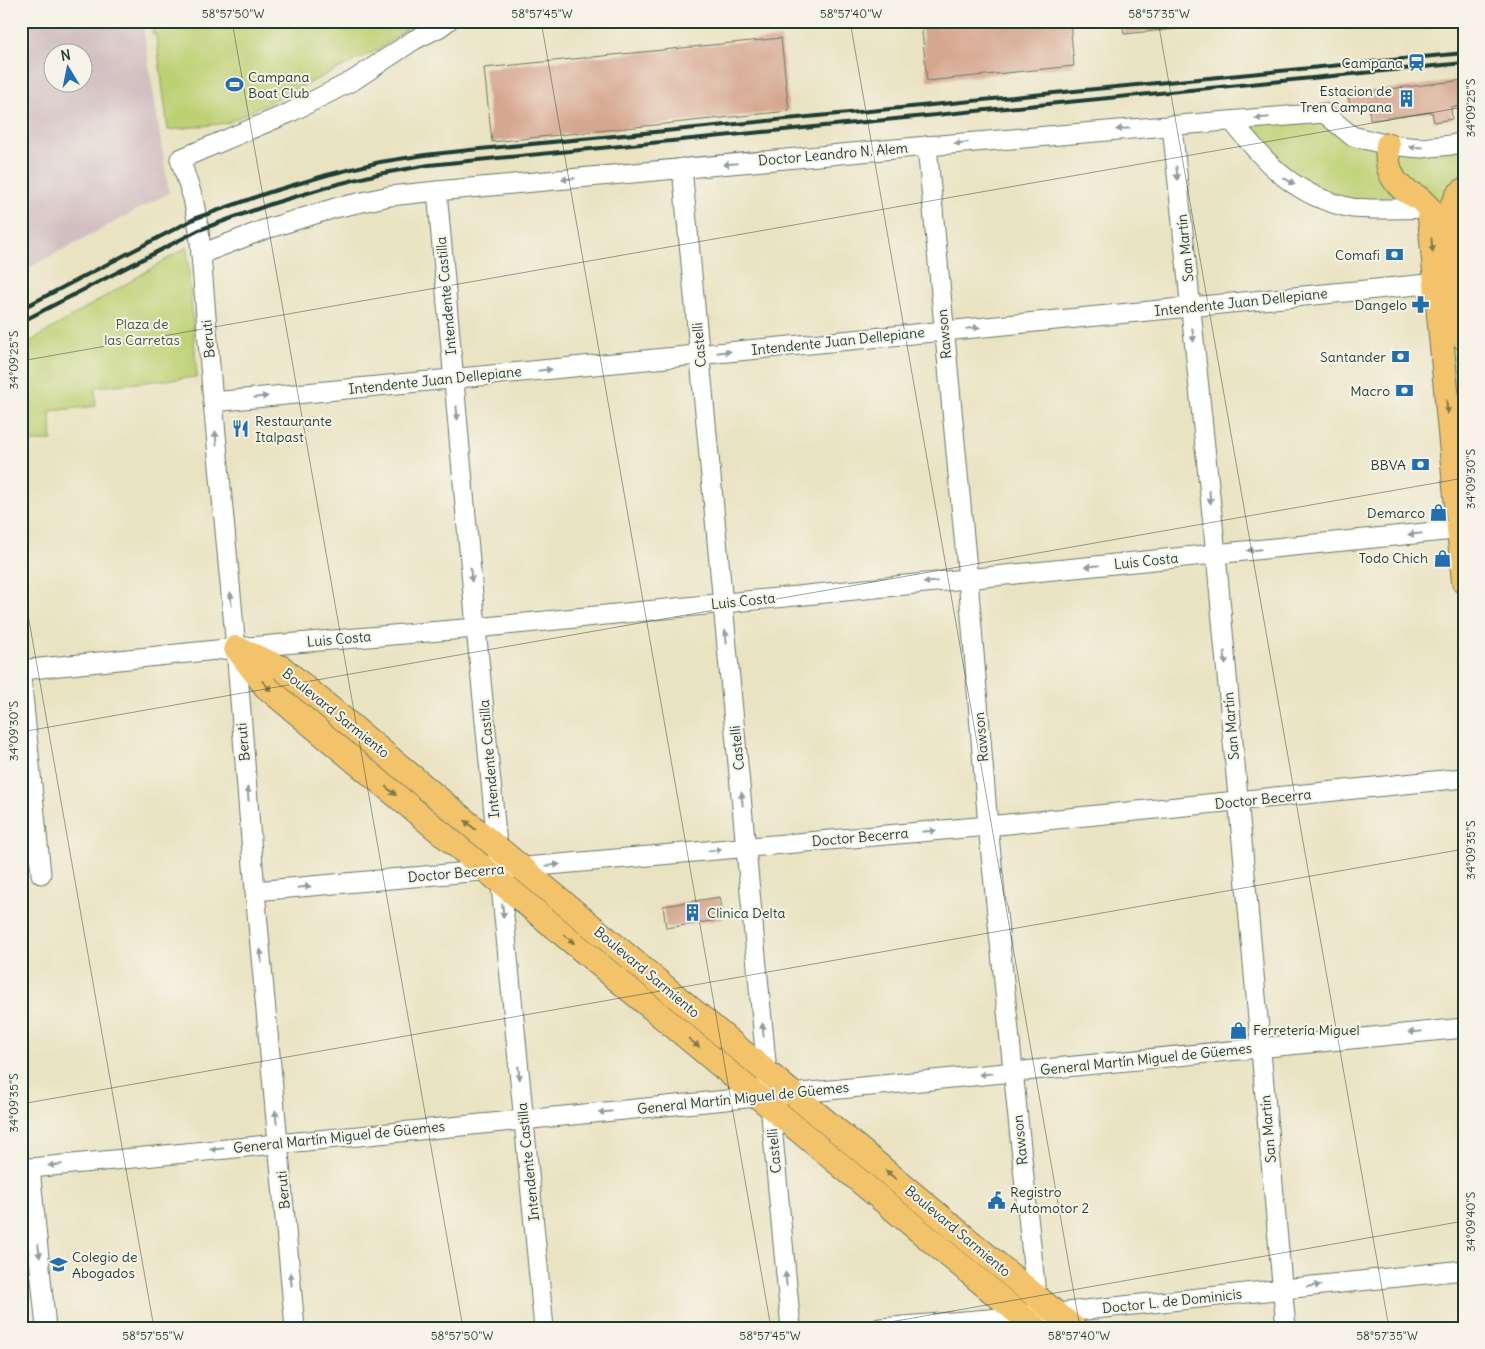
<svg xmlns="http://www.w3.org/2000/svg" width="1485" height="1349" viewBox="0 0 1485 1349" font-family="Delius,sans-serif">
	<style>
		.industrial { fill: #d2bfc1; fill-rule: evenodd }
		.green { fill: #bed073; stroke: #6e8654 }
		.building { fill: #d6a790 }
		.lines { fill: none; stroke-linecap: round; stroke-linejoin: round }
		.minor-casing { stroke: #676; stroke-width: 21 }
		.major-casing { stroke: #676; stroke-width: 26 }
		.minor { stroke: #fff; stroke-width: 19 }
		.major { stroke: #f2c36a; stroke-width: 24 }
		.rail { stroke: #1f3d34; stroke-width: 4 }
		.oneway { fill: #8f9e9a }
		.oneway2 { fill: #7e794c }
		.ticks { fill: none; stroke: #1f3d34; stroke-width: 1; stroke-opacity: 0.45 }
		.labels { text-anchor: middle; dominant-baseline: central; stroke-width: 4; stroke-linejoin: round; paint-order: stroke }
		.poi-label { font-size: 14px; fill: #1f3d34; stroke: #f7f3e8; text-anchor: end }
		.street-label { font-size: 14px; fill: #1f3d34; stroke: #f7f3e8 }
		.park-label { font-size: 14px; fill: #3f5a41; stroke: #f7f3e8 }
		.neatline { fill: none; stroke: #1f3d34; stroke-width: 2 }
		.ticks-label { font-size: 12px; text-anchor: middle; fill: #1f3d34 }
	</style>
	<rect width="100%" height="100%" fill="#f7f3e8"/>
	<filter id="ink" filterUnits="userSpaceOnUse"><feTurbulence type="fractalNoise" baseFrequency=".02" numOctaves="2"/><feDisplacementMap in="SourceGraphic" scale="10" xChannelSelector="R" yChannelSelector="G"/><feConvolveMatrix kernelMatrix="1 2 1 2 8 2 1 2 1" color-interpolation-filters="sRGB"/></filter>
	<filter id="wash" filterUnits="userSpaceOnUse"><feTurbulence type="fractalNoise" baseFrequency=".0096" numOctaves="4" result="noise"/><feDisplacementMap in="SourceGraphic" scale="20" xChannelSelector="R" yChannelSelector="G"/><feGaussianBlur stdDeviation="1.12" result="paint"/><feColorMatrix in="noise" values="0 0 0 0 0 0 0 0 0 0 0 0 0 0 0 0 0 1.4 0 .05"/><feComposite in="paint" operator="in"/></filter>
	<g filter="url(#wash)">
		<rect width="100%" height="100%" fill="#eae3c2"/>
		<!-- industrial -->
		<path class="industrial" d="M21,21H142L169,193L21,272ZM52,52H82V82H52Z"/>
		<!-- green -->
		<g class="green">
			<path d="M151,21H417L383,47L227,123L168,130L156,35H153Z"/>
			<path d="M1324,113L1352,136L1464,142V204L1429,208L1314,196L1232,121Z"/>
			<path d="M187,247L197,377L95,387L96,406L50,411L52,440L25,443L30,510L21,511V347Z"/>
			<path d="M1447,311L1454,313L1464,423V499Z"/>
		</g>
		<g id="blocks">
			<!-- building -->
			<g class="building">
				<path d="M921,21H1070L1074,66L927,81Z"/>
				<path d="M1122,21H1234V23L1124,34Z"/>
				<path d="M781,38L789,111L492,142L484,68Z"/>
				<path d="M1464,80V106L1451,107L1452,119L1434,122L1432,112L1370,120L1369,104L1350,106L1348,94Z"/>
				<path d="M720,897L724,919L666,928L663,906Z"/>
			</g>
		</g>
	</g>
	<g filter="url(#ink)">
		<use href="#blocks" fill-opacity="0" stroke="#676" stroke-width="1"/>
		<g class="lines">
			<defs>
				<g id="minor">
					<path d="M1232,121C1266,164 1296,197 1352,208C1358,209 1365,208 1371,209C1391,209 1409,209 1429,208"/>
					<path d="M1172,125L1216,554L1286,1328"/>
					<path d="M927,146L968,579L988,826L1037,1304"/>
					<path d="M682,168L791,1328"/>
					<path d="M437,191L476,628L544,1328"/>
					<path d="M201,254L263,230L335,208L390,196L437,191L927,146L1324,113L1352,136L1388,145L1421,148L1451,145L1464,142"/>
					<path d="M213,402L1448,282"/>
					<path d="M21,670L236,648L476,628L1464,529"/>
					<path d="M21,676L41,874"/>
					<path d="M255,891L988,826L1464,778"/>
					<path d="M30,1168L46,1328"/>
					<path d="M21,1169L1464,1028"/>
					<path d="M295,1328L255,891L236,648L213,402L199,230L193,198L180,159L289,113L354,80L414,40L440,27L448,21"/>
					<path d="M880,1328L1038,1315L1464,1270"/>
				</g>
				<g id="major">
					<path d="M1388,145C1386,162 1389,178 1403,189C1408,193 1415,195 1420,199C1423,202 1426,205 1429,208L1464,582"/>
					<path d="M1464,190L1458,195L1452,206L1464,338"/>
					<path d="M236,648L282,668L1074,1328"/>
					<path d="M237,649L266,687L1036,1328"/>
				</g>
			</defs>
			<!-- minor casing -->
			<use href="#minor" class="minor-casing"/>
			<!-- major casing -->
			<use href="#major" class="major-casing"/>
			<!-- minor -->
			<use href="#minor" class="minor"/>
			<!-- major -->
			<use href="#major" class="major"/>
			<!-- rail -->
			<g class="rail">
				<path d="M21,309L196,218L267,193L327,175L380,162L425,155L470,150L1464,53"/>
				<path d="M21,322L199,230L271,204L334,185L378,174L429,165L478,160L1464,63"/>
			</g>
		</g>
		<!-- one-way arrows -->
		<defs><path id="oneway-solid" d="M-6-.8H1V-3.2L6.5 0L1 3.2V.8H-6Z" transform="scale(1.25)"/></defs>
		<g class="oneway">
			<use href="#oneway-solid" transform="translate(1262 118) rotate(175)"/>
			<use href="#oneway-solid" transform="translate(1123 129) rotate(175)"/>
			<use href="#oneway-solid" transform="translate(961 143) rotate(175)"/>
			<use href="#oneway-solid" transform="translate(1416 147) rotate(-177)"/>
			<use href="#oneway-solid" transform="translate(730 164) rotate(175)"/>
			<use href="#oneway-solid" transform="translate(1177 173) rotate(84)"/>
			<use href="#oneway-solid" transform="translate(568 179) rotate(175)"/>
			<use href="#oneway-solid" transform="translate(1289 181) rotate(32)"/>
			<use href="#oneway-solid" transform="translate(973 328) rotate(-6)"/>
			<use href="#oneway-solid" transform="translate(1193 335) rotate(84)"/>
			<use href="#oneway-solid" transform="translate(724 352) rotate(-6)"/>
			<use href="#oneway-solid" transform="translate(545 370) rotate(-6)"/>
			<use href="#oneway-solid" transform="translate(261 397) rotate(-6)"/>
			<use href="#oneway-solid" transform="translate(457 413) rotate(85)"/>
			<use href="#oneway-solid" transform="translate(216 438) rotate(-95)"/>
			<use href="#oneway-solid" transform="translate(1210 497) rotate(84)"/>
			<use href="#oneway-solid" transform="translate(1415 534) rotate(174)"/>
			<use href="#oneway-solid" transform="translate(1254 550) rotate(174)"/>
			<use href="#oneway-solid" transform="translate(1092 566) rotate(174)"/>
			<use href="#oneway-solid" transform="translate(471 575) rotate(85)"/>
			<use href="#oneway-solid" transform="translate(930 582) rotate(174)"/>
			<use href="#oneway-solid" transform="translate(231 599) rotate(-95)"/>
			<use href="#oneway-solid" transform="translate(726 637) rotate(-96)"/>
			<use href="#oneway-solid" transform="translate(1225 658) rotate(85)"/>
			<use href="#oneway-solid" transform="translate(248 794) rotate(-95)"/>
			<use href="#oneway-solid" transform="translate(742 799) rotate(-96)"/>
			<use href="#oneway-solid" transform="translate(929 831) rotate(-5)"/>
			<use href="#oneway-solid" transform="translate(715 850) rotate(-5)"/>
			<use href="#oneway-solid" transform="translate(553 865) rotate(-5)"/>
			<use href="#oneway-solid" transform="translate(304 887) rotate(-5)"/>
			<use href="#oneway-solid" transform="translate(503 911) rotate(84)"/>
			<use href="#oneway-solid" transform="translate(261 956) rotate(-95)"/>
			<use href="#oneway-solid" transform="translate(763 1030) rotate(-95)"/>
			<use href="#oneway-solid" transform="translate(1415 1032) rotate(174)"/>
			<use href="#oneway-solid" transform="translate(519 1073) rotate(84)"/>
			<use href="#oneway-solid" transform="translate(986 1074) rotate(174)"/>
			<use href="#oneway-solid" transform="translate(605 1112) rotate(174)"/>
			<use href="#oneway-solid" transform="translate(276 1117) rotate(-95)"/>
			<use href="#oneway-solid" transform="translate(217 1149) rotate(174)"/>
			<use href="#oneway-solid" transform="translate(55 1165) rotate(174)"/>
			<use href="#oneway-solid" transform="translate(39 1251) rotate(84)"/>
			<use href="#oneway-solid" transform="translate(291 1279) rotate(-95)"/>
			<use href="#oneway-solid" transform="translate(786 1279) rotate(-95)"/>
			<use href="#oneway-solid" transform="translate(1314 1286) rotate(-6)"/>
		</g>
		<g class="oneway2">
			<use href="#oneway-solid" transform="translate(1432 245) rotate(85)"/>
			<use href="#oneway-solid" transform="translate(1447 407) rotate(85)"/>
			<use href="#oneway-solid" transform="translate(267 686) rotate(46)"/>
			<use href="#oneway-solid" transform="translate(391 791) rotate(40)"/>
			<use href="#oneway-solid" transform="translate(470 825) rotate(-140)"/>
			<use href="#oneway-solid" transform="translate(569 939) rotate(40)"/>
			<use href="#oneway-solid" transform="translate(694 1043) rotate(40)"/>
			<use href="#oneway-solid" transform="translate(891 1175) rotate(-140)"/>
		</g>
	</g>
	<!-- ticks -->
	<path class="ticks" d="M232,21L463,1328M541,21L771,1328M850,21L1080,1328M1158,21L1389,1328M21,361L1464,107M21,575L154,1328M21,732L1464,478M21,1104L1464,849M856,1328L1464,1221"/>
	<!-- icons -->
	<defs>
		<symbol id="station-bare" viewBox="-9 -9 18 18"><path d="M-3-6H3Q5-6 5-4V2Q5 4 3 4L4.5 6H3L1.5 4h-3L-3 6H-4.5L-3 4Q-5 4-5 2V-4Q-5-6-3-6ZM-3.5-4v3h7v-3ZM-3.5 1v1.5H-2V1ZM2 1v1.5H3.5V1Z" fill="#1f6fb2" stroke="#f7f3e8" stroke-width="2.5" paint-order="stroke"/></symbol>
		<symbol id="stadium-bare" viewBox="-9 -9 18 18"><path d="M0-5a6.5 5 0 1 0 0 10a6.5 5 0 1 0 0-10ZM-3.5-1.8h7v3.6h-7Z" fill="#1f6fb2" stroke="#f7f3e8" stroke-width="2.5" paint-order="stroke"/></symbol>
		<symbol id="building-bare" viewBox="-9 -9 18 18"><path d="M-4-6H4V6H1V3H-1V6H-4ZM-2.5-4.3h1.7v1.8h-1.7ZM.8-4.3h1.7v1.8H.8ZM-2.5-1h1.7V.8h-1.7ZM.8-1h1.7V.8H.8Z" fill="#1f6fb2" stroke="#f7f3e8" stroke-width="2.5" paint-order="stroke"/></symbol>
		<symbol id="bank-bare" viewBox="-9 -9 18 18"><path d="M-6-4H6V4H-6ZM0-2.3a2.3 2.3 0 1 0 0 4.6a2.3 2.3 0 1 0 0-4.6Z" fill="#1f6fb2" stroke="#f7f3e8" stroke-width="2.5" paint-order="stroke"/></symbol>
		<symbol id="pharmacy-bare" viewBox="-9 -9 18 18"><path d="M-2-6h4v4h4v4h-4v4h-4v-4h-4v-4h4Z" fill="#1f6fb2" stroke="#f7f3e8" stroke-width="2.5" paint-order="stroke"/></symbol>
		<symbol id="restaurant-bare" viewBox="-9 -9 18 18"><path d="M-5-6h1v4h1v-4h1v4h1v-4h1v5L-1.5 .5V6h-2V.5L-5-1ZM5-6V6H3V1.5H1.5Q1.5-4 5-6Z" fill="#1f6fb2" stroke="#f7f3e8" stroke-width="2.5" paint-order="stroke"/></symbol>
		<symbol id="shop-bare" viewBox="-9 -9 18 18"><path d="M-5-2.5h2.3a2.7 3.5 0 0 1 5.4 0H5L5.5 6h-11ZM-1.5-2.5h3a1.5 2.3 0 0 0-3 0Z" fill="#1f6fb2" stroke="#f7f3e8" stroke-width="2.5" paint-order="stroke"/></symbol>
		<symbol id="civic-bare" viewBox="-9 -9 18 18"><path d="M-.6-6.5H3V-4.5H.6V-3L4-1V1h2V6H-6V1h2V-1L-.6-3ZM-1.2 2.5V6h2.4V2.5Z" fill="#1f6fb2" stroke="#f7f3e8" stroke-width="2.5" paint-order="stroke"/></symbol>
		<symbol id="university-bare" viewBox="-9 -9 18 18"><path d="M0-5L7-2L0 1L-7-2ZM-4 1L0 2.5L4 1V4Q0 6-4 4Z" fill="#1f6fb2" stroke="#f7f3e8" stroke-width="2.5" paint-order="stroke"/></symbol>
	</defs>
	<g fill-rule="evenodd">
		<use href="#station-bare" x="1404" y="50" width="25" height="25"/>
		<use href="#stadium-bare" x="222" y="72" width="25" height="25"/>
		<use href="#building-bare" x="1394" y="86" width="25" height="25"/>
		<use href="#bank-bare" x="1382" y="242" width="25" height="25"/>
		<use href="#pharmacy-bare" x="1408" y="292" width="25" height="25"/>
		<use href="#bank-bare" x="1388" y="344" width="25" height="25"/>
		<use href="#bank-bare" x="1392" y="378" width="25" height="25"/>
		<use href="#restaurant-bare" x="228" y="416" width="25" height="25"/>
		<use href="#bank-bare" x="1408" y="452" width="25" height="25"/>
		<use href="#shop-bare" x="1426" y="500" width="25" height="25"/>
		<use href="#shop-bare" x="1430" y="546" width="25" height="25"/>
		<use href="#building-bare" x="680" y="900" width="25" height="25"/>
		<use href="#shop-bare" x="1226" y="1018" width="25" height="25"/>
		<use href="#civic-bare" x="984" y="1188" width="25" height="25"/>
		<use href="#university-bare" x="46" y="1252" width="25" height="25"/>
	</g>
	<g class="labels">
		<!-- poi labels -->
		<g class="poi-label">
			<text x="1403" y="63">Campana</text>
			<text x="248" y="77" text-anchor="start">Campana<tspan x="248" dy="16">Boat Club</tspan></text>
			<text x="1392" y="91">Estacion de<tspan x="1392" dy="16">Tren Campana</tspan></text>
			<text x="1380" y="255">Comafi</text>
			<text x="1407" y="305">Dangelo</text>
			<text x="1386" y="357">Santander</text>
			<text x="1390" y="391">Macro</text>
			<text x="255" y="421" text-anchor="start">Restaurante<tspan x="255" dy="16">Italpast</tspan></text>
			<text x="1406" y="465">BBVA</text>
			<text x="1425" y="513">Demarco</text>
			<text x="1428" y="558">Todo Chich</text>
			<text x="707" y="913" text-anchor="start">Clinica Delta</text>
			<text x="1253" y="1030" text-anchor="start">Ferretería Miguel</text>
			<text x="1010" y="1192" text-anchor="start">Registro<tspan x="1010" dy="16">Automotor 2</tspan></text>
			<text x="72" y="1257" text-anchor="start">Colegio de<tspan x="72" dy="16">Abogados</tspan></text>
		</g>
		<!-- street labels -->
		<g class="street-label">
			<text transform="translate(833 154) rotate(-5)">Doctor Leandro N. Alem</text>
			<text transform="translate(1185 248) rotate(-96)">San Martín</text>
			<text transform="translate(446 296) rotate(-95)">Intendente Castilla</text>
			<text transform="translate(1241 302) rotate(-6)">Intendente Juan Dellepiane</text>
			<text transform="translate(944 334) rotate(-95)">Rawson</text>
			<text transform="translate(208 339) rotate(-95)">Beruti</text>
			<text transform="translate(838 341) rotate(-6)">Intendente Juan Dellepiane</text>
			<text transform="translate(699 345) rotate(-95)">Castelli</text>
			<text transform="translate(435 380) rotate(-6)">Intendente Juan Dellepiane</text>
			<text transform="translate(1146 561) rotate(-6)">Luis Costa</text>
			<text transform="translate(743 601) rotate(-6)">Luis Costa</text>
			<text transform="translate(339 639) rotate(-5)">Luis Costa</text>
			<text transform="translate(336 713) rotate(39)">Boulevard Sarmiento</text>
			<text transform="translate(1231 726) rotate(-95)">San Martín</text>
			<text transform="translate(981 737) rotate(-95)">Rawson</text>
			<text transform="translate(243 742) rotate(-95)">Beruti</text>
			<text transform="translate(737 748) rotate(-96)">Castelli</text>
			<text transform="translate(489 759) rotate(-95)">Intendente Castilla</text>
			<text transform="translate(1263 799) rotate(-6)">Doctor Becerra</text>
			<text transform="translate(860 837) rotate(-5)">Doctor Becerra</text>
			<text transform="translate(456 873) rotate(-5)">Doctor Becerra</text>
			<text transform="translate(647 972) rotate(40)">Boulevard Sarmiento</text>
			<text transform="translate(1146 1059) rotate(-6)">General Martín Miguel de Güemes</text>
			<text transform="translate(743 1098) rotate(-6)">General Martín Miguel de Güemes</text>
			<text transform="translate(1268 1129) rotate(-95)">San Martín</text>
			<text transform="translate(339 1137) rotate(-6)">General Martín Miguel de Güemes</text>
			<text transform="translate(1020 1140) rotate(-96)">Rawson</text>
			<text transform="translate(774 1151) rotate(-95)">Castelli</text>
			<text transform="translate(528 1162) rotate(-96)">Intendente Castilla</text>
			<text transform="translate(283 1190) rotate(-95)">Beruti</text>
			<text transform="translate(958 1231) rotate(40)">Boulevard Sarmiento</text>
			<text transform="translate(1172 1301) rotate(-6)">Doctor L. de Dominicis</text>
		</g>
		<!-- park labels -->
		<g class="park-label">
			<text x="142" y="324">Plaza de<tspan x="142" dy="16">las Carretas</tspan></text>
		</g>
	</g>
	<!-- margin -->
	<rect width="1485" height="1349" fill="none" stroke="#f7f3e8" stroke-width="55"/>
	<!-- north arrow -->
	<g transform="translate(68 68) rotate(350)"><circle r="24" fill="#f7f3e8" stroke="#a1aaa0"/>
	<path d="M0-4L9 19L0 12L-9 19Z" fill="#1f6fb2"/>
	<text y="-8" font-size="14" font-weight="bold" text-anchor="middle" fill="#1f3d34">N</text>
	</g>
	<rect x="28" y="28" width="1430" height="1294" class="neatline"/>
	<g class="ticks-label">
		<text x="233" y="18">58°57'50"W</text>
		<text x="542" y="18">58°57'45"W</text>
		<text x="851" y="18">58°57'40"W</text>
		<text x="1159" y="18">58°57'35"W</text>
		<text transform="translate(1471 108) rotate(-90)" y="4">34°09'25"S</text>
		<text transform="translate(14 360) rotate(-90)" y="4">34°09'25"S</text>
		<text transform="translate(1471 479) rotate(-90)" y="4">34°09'30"S</text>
		<text transform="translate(14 731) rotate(-90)" y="4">34°09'30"S</text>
		<text transform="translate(1471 850) rotate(-90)" y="4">34°09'35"S</text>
		<text transform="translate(14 1103) rotate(-90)" y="4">34°09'35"S</text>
		<text transform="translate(1471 1222) rotate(-90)" y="4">34°09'40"S</text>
		<text x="153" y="1340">58°57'55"W</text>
		<text x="462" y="1340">58°57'50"W</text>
		<text x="770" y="1340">58°57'45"W</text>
		<text x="1079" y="1340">58°57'40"W</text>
		<text x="1387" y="1340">58°57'35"W</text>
	</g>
</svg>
